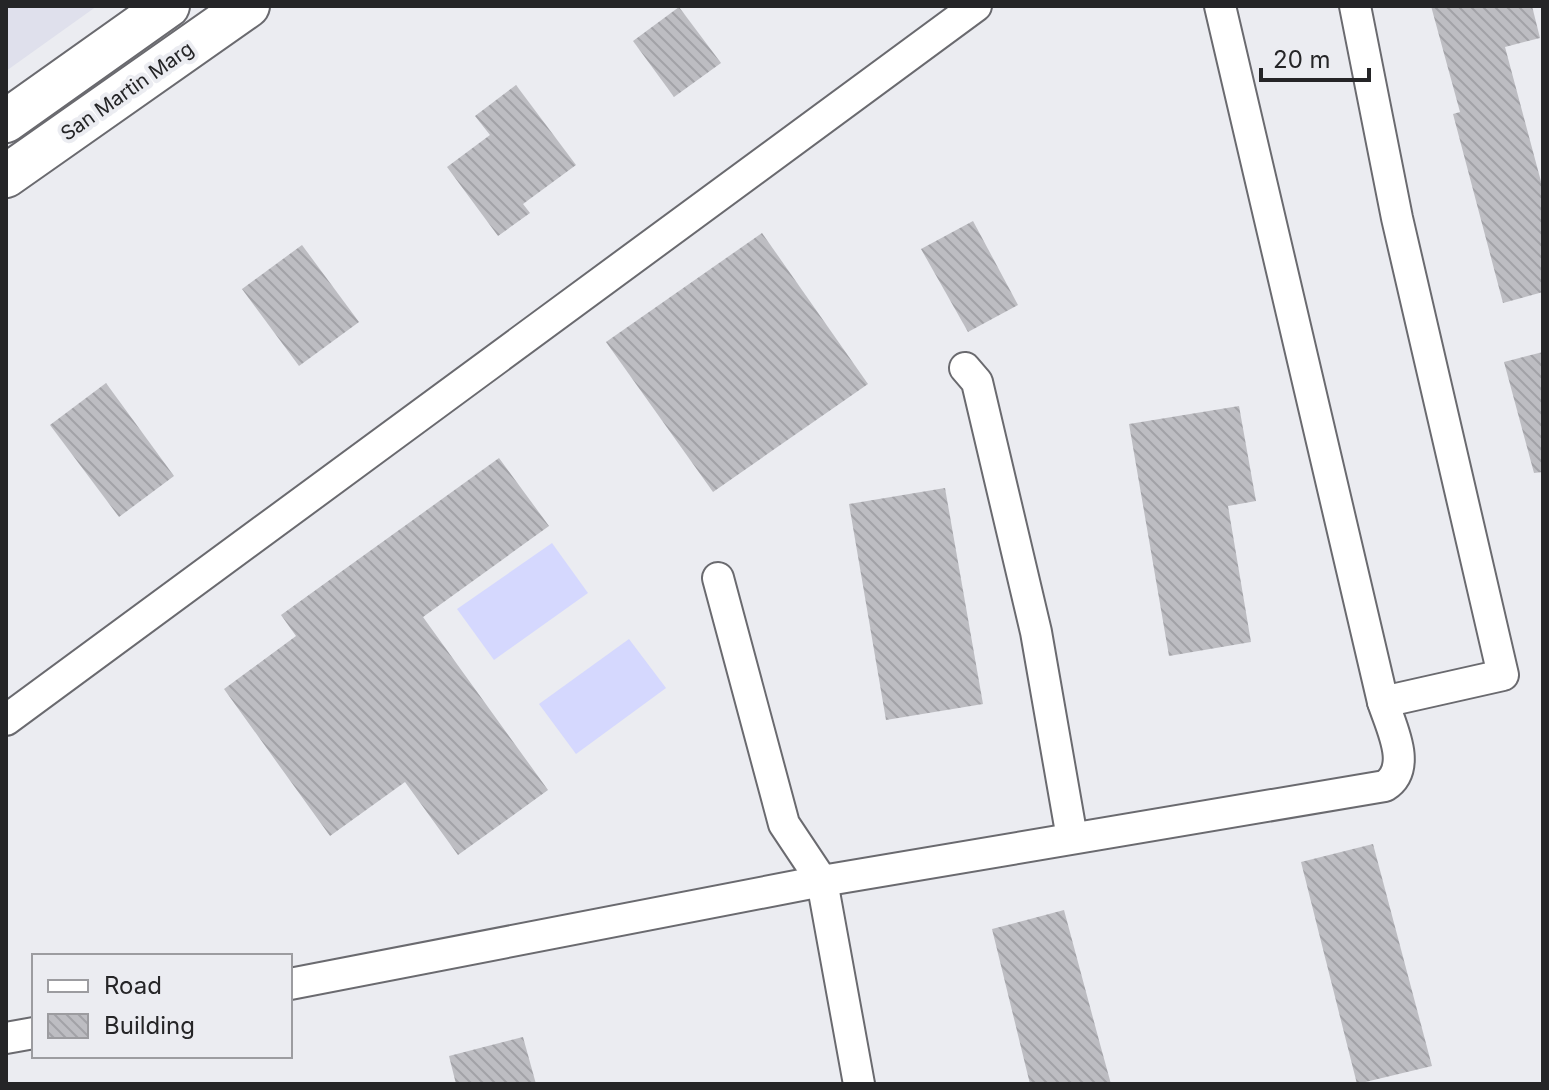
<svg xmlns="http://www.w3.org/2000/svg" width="1549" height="1090" viewBox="0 0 1549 1090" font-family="Inter,sans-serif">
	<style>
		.built { fill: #dfe0ec }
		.grass { fill: #d5d8fe }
		.building { fill: url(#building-back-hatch) }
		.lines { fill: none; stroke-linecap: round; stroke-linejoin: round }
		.street-casing { stroke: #6a6a6f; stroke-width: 34 }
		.secondary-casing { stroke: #6a6a6f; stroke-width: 46 }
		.street { stroke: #fff; stroke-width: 30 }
		.secondary { stroke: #fff; stroke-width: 42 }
		.labels { text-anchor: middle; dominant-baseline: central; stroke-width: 8; stroke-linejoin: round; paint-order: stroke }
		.street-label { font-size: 20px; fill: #252527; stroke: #ebecf1 }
	</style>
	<defs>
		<pattern id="building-back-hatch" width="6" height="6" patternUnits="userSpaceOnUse" patternTransform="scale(2)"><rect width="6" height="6" fill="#bdbdc2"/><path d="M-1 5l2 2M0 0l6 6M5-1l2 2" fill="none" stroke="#a2a2a7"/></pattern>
	</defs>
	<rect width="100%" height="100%" fill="#ebecf1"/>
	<!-- built -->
	<path class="built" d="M6,6H97L6,71Z"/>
	<!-- grass -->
	<g class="grass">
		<path d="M552,543L588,593L494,660L457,609Z"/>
		<path d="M629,639L666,688L576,754L539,704Z"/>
	</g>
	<!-- building -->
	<g class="building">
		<path d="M1431,6H1532L1540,38L1505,47L1543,189V292L1503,303L1453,114L1460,112Z"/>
		<path d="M679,7L721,63L674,97L633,41Z"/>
		<path d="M516,85L576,165L523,204L530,213L498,236L447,167L490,135L475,116Z"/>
		<path d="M973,221L1018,305L968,332L921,249Z"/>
		<path d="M762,233L868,384L713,492L606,342Z"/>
		<path d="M302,245L359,322L299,366L242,289Z"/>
		<path d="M1543,352V472L1534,473L1504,362Z"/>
		<path d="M106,383L174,476L119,517L50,425Z"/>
		<path d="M1239,406L1256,501L1228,506L1251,642L1169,656L1129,424Z"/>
		<path d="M499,458L549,526L423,617L548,790L458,855L405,782L330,836L224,689L296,636L281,615Z"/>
		<path d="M945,488L983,704L886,720L849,504Z"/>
		<path d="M1373,844L1432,1066L1357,1084L1301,862Z"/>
		<path d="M1064,910L1100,1044L1111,1084H1030L992,929Z"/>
		<path d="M523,1037L536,1084H456L449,1056Z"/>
	</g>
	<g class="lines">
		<defs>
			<g id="street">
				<path d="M1355,6L1397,218L1503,675L1383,702"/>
				<path d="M965,368L977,382L1036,632L1072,838"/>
				<path d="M718,578L784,824L822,881L859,1084"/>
				<path d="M6,720L976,6"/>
				<path d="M290,984L822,881L1385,786C1413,768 1391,727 1383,702L1220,6"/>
				<path d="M6,1038L34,1033"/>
			</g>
			<g id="secondary">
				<path d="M6,121L168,6"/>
				<path d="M6,176L248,6"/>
			</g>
		</defs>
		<!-- street casing -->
		<use href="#street" class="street-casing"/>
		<!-- secondary casing -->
		<use href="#secondary" class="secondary-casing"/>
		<!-- street -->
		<use href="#street" class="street"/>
		<!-- secondary -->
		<use href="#secondary" class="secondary"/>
	</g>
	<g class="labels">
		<!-- street labels -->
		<g class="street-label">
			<text transform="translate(127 91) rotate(-35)">San Martin Marg</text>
		</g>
	</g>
	<!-- border -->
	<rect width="1549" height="1090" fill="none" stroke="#252527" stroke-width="16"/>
	<!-- legend -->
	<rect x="32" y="954" width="260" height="104" fill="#ebecf1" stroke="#9c9ca0" stroke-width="2"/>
	<rect x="48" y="980" width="40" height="12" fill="#ffffff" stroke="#9c9ca0" stroke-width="2"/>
	<text x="104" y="994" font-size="24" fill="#252527">Road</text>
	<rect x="48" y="1014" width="40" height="24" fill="url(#building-back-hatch)" stroke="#9c9ca0" stroke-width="2"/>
	<text x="104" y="1034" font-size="24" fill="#252527">Building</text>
	<!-- scale -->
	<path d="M1261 68v12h108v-12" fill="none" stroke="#252527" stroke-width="4"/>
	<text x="1273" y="68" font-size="24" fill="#252527" stroke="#ebecf1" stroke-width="6" paint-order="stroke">20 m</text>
</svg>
